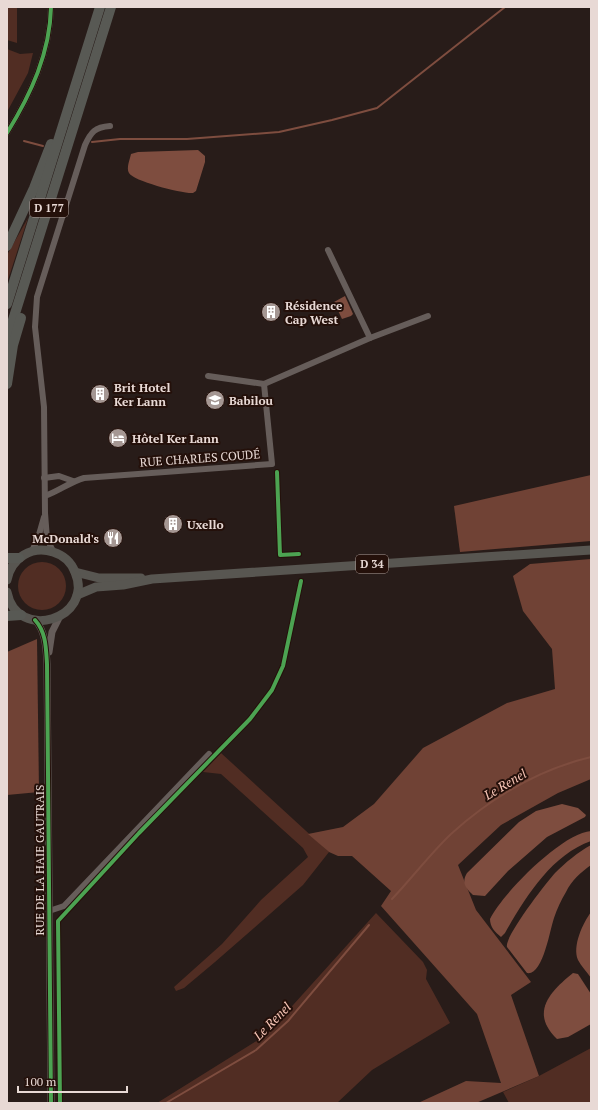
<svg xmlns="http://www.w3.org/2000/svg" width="598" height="1110" viewBox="0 0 598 1110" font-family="'PT Serif',serif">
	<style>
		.green { fill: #512d23 }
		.forest { fill: #704235 }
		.water { fill: #7e4d3f }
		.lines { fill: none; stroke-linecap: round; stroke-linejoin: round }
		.stream { stroke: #7e4d3f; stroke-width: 2 }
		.minor { stroke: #665d5a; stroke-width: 6 }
		.tertiary { stroke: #665d5a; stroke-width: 7 }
		.primary { stroke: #585651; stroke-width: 9 }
		.trunk { stroke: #585954; stroke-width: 10 }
		.cycleway-casing { stroke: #24100a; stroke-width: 6 }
		.cycleway { stroke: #4ca352; stroke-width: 4 }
		.labels { text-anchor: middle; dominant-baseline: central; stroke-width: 4; stroke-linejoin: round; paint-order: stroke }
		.shield { fill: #24100a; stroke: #ad9d98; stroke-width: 1 }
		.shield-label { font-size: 11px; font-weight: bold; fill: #e8d9d5 }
		.poi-label { font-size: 12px; font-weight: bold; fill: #e8d9d5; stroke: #24100a; text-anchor: start }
		.street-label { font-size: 12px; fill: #e8d9d5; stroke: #24100a }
		.water-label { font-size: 13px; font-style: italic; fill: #f9c6b7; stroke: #24100a }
	</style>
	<rect width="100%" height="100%" fill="#281c19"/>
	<!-- green -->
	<g class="green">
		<path d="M8,7H17V43L7,40Z"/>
		<path d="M7,49L20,54L33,53L28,73L7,112Z"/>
		<path d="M28,218L7,283V255Z"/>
		<circle cx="42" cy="586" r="24"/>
		<path d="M221,753L329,852L303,885L215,962L184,988L176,991L174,987L222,944L261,900L308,857L303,848L221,774L203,772Z"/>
		<path d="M376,913L423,962L427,970L426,979L450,1023L372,1070L337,1103H157L266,1035Z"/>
		<path d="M591,1048V1103H509L503,1092L539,1076Z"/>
	</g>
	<!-- forest -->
	<g class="forest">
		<path d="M591,475V541L460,552L454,506Z"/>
		<path d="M591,559V779L558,793L501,825L458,865L476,910L531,982L511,995L539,1076L476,1103H418L466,1081L501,1083L477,1014L381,906L391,891L352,856H338L329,852L308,834L343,827L374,804L423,748L507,703L555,689L552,649L523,611L513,576L530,564Z"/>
		<path d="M37,639L39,792L7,795V652Z"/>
	</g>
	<!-- water -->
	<g class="water">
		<path d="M198,150L205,156V162L196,191L193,193C183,194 133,181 129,173C126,168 130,159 131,154L138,152Z"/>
		<path d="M345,296L353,314L351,316L342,319L334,302Z"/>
		<path d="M562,804L578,808L586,815L585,817L547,837L508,871L485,896L473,895C466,888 461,883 467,873L519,822L536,811Z"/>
		<path d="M591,831V841C551,855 525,898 505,933L501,937C495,932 490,927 490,919C502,894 562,833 591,831Z"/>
		<path d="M591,845V865C581,872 571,881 566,892C561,900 557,909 554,918C550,929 543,976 527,973L507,947C504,937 546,883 555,873C565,863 578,852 591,845Z"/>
		<path d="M591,912V978C587,972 581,966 578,960C572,946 583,923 591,912Z"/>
		<path d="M573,973L578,974L591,994V1024L568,1037L557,1039C529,1012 551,991 573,973Z"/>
	</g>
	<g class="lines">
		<!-- stream -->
		<g class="stream">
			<path d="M24,141L43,146"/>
			<path d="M92,142L120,139H187L279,132L332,120L377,108L505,7"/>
			<path d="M392,899C412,878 430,854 451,834C492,797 537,770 591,757"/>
			<path d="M166,1103L256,1050L288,1021L369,925"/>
		</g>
		<!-- minor -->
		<g class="minor">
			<path d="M7,133C31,94 50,53 51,7"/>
			<path d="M328,250L370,338"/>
			<path d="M208,376L264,384L370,338L428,316"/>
			<path d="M44,478L59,476L73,481"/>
			<path d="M45,496C59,491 70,482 84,478L272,464L264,384"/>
			<path d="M32,551L38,538L44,517"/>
			<path d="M53,551L47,539L45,513L44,407L35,327L37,297L85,145C91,132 95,127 110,126"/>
			<path d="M49,911L64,906L209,754"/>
		</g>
		<!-- tertiary -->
		<g class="tertiary">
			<path d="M35,620C46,632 46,648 47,664L51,1103"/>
			<path d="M49,652L52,632L60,616"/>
		</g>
		<!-- primary -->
		<g class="primary">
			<path d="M75,572L99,578H141"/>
			<path d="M7,580C11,558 32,545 53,552C63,555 71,562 75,572C95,619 17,643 7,592"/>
			<path d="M77,595L96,587L123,585L152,579L591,550"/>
		</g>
		<!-- trunk -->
		<g class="trunk">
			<path d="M7,246L34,188L51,144"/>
			<path d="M7,304L100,7"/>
			<path d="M7,339L111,7"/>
			<path d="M7,384L13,345L21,318"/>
			<path d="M7,558H19"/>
			<path d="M7,616L21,615"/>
		</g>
		<defs>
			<g id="cycleway">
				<path d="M7,133C31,94 50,53 51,7"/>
				<path d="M277,472L280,555L299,554"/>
				<path d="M35,620C46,632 46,648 47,664L51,1103"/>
				<path d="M60,1103L58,921L139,833L250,719L272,690L283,666L301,581"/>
			</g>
		</defs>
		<!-- cycleway casing -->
		<use href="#cycleway" class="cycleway-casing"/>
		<!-- cycleway -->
		<use href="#cycleway" class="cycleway"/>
	</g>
	<!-- icons -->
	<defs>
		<symbol id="building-disc" viewBox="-11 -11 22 22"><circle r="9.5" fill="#a59793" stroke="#24100a"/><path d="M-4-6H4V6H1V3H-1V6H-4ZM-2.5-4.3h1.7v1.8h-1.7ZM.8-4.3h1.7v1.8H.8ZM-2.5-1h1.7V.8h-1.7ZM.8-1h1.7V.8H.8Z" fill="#fff"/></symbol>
		<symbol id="school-disc" viewBox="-11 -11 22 22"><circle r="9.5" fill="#a59793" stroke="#24100a"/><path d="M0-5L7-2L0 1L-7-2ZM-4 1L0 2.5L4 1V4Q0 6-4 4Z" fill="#fff"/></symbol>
		<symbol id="hotel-disc" viewBox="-11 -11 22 22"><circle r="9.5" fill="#a59793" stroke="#24100a"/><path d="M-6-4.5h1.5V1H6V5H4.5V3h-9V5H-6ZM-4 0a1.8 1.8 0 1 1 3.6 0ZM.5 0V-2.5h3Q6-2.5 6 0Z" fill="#fff"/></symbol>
		<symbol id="restaurant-disc" viewBox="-11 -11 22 22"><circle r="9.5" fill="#a59793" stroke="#24100a"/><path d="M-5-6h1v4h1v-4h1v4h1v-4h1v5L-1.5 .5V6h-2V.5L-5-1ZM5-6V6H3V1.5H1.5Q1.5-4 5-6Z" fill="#fff"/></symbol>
	</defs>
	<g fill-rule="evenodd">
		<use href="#building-disc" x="260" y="301" width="22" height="22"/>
		<use href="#building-disc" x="89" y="383" width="22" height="22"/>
		<use href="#school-disc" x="204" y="389" width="22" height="22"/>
		<use href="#hotel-disc" x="107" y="427" width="22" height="22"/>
		<use href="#building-disc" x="162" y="513" width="22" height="22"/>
		<use href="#restaurant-disc" x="102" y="527" width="22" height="22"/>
	</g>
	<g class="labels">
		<!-- shield labels -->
		<g class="shield">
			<rect x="30" y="199" width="38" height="18" rx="3"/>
			<rect x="356" y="555" width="32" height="18" rx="3"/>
		</g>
		<g class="shield-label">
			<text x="49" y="208">D 177</text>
			<text x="372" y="564">D 34</text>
		</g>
		<!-- poi labels -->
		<g class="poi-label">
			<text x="285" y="305">Résidence<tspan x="285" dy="14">Cap West</tspan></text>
			<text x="114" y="387">Brit Hotel<tspan x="114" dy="14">Ker Lann</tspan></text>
			<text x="229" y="400">Babilou</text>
			<text x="132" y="438">Hôtel Ker Lann</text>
			<text x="187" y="524">Uxello</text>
			<text x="99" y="538" text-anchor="end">McDonald's</text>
		</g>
		<!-- street labels -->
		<g class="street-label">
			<text transform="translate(200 458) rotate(-4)">RUE CHARLES COUDÉ</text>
			<text transform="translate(39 860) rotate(-90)">RUE DE LA HAIE GAUTRAIS</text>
		</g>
		<!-- water labels -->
		<g class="water-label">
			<text transform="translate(505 784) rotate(-31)">Le Renel</text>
			<text transform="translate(272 1021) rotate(-45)">Le Renel</text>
		</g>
	</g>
	<!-- border -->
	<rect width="598" height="1110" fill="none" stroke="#e8d9d5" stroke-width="16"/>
	<!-- scale -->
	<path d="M18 1086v6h109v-6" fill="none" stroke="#e8d9d5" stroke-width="2"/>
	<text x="24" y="1086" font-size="12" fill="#e8d9d5" stroke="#24100a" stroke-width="3" paint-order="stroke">100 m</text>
</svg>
